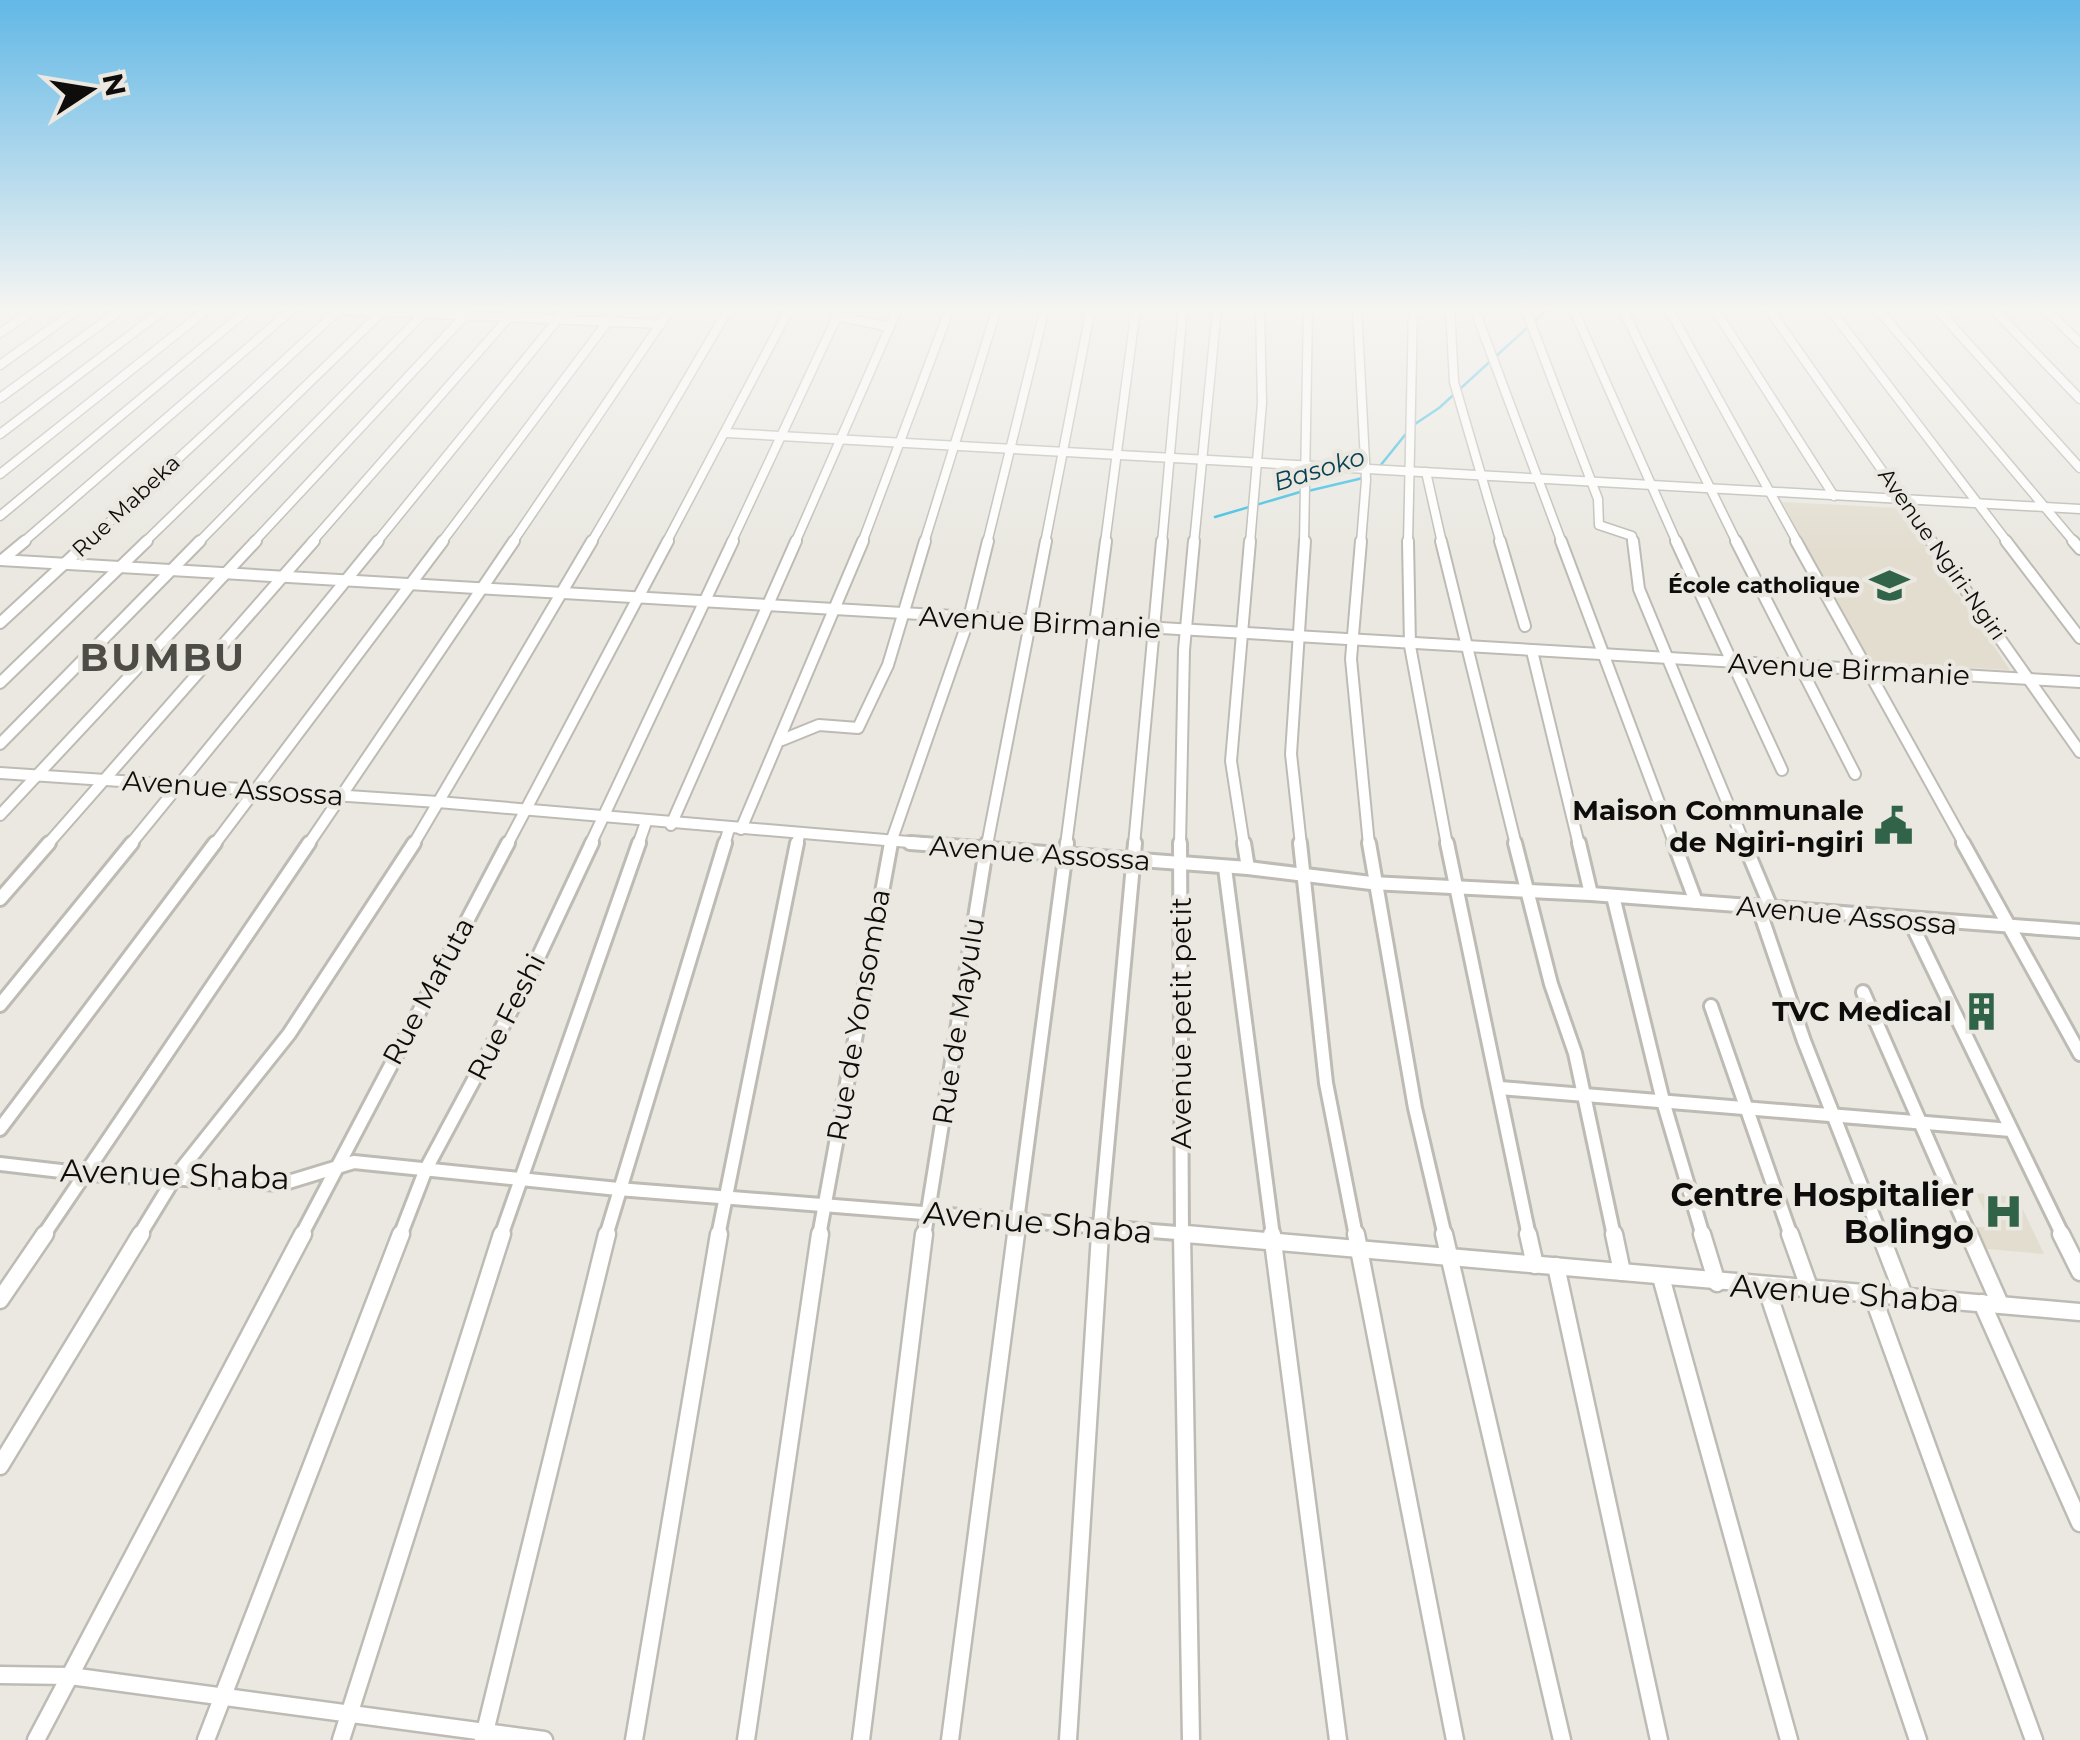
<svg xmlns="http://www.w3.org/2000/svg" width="2080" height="1740" viewBox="0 0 2080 1740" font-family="Montserrat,sans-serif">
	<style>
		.built { fill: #e2ddcf }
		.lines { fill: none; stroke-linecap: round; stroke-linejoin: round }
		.stream { stroke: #3abde3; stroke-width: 2.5 }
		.minor-far3-casing { stroke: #bdbbb4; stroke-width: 11 }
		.minor-far2-casing { stroke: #bdbbb4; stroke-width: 14 }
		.minor-far1-casing { stroke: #bdbbb4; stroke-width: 18 }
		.minor-casing { stroke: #bdbbb4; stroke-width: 21 }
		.minor-far3 { stroke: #fff; stroke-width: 8 }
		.minor-far2 { stroke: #fff; stroke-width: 10 }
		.minor-far1 { stroke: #fff; stroke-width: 12 }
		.minor { stroke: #fff; stroke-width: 16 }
		.labels { text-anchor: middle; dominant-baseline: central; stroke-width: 9; stroke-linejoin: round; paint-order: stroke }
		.far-street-label { font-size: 22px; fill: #0e0d0b; stroke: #eae8e1 }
		.far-poi-label { font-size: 22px; font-weight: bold; fill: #0e0d0b; stroke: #eae8e1; text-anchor: end }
		.far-water-label { font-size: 25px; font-style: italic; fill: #084251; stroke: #eae8e1 }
		.street-label { font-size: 28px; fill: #0e0d0b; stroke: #eae8e1 }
		.poi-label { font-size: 28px; font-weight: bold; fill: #0e0d0b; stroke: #eae8e1; text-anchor: end }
		.near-street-label { font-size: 32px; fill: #0e0d0b; stroke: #eae8e1 }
		.near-poi-label { font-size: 32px; font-weight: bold; fill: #0e0d0b; stroke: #eae8e1; text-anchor: end }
		.district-label { font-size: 38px; font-weight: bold; letter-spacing: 2.5px; fill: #4e4c46; stroke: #eae8e1 }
	</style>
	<rect width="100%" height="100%" fill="#eae8e1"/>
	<!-- built -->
	<g class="built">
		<path d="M1782,502L1899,508L2010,670L1869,662Z"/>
		<path d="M1976,1193L2017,1197L2044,1254L1987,1249L1977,1227H1992Z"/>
	</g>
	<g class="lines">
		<!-- stream -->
		<g class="stream">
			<path d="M1415,424L1439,408L1549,308"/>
			<path d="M1380,466L1409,430"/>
			<path d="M1308,491L1363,478"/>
			<path d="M1215,517L1300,492"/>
		</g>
		<defs>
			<g id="minor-far3">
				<path d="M302,308L661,324"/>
				<path d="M1357,308L1366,480L1361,543"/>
				<path d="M1450,308L1454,382L1501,543"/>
				<path d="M1474,308L1562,543"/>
				<path d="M1525,308L1598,499L1599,525L1632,536L1633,543"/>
				<path d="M1573,308L1677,543"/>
				<path d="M1622,308L1737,543"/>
				<path d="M1668,308L1798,543"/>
				<path d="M1714,308L1834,496"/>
				<path d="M1768,308L1933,543"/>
				<path d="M1829,308L2008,543"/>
				<path d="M1877,308L2075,543"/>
				<path d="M1936,308L2080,468"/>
				<path d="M1992,308L2080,399"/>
				<path d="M2044,308L2080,343"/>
				<path d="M836,316L890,327"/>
				<path d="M0,333L37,308"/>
				<path d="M0,365L80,308"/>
				<path d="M0,398L123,308"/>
				<path d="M727,433L2080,509"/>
				<path d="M0,434L166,308"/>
				<path d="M1426,472L1442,543"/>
				<path d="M0,474L209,308"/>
				<path d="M0,516L250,308"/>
				<path d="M22,543L294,308"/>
				<path d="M87,543L341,308"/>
				<path d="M144,543L386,308"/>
				<path d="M198,543L429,308"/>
				<path d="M253,543L472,308"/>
				<path d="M311,543L517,308"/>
				<path d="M376,543L567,308"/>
				<path d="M441,543L618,308"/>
				<path d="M512,543L671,308"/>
				<path d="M591,543L729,308"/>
				<path d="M666,543L790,308"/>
				<path d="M731,543L841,308"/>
				<path d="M795,543L898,308"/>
				<path d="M862,543L950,308"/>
				<path d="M924,543L997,308"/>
				<path d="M987,543L1045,308"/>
				<path d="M1045,543L1091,308"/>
				<path d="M1105,543L1136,308"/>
				<path d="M1162,543L1183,308"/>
				<path d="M1194,543L1217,308"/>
				<path d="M1250,543L1262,403L1260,308"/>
				<path d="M1304,543L1308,308"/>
				<path d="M1408,543L1413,308"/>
			</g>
			<g id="minor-far2">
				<path d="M1361,541L1351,659L1369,845"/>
				<path d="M1408,541L1410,646L1447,845"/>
				<path d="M1441,541L1516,845"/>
				<path d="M1500,541L1525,626"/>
				<path d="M1561,541L1675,845"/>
				<path d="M1633,541L1639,589L1745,845"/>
				<path d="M1676,541L1782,770"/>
				<path d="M1736,541L1855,774"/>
				<path d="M1796,541L1965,845"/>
				<path d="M1931,541L2080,752"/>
				<path d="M2006,541L2080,638"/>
				<path d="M2073,541L2080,549"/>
				<path d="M0,560L2080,682"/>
				<path d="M2,560L25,541"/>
				<path d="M0,623L89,541"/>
				<path d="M1532,651L1579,845"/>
				<path d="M0,683L147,541"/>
				<path d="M782,740L819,725L858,728L888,665L925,541"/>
				<path d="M0,744L200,541"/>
				<path d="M0,773L438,802L944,845"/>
				<path d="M0,815L256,541"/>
				<path d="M671,825L796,541"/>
				<path d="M741,829L863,541"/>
				<path d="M47,845L314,541"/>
				<path d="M130,845L378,541"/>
				<path d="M214,845L443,541"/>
				<path d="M308,845L514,541"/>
				<path d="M413,845L592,541"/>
				<path d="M507,845L668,541"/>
				<path d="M590,845L733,541"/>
				<path d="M638,845L646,822"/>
				<path d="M724,845L729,829"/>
				<path d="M797,845L799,835"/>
				<path d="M890,845L969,618L988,541"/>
				<path d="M987,845L1046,541"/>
				<path d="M1066,845L1106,541"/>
				<path d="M1134,845L1162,541"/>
				<path d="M1180,845L1184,650L1194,541"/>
				<path d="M1244,845L1231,761L1250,541"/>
				<path d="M1301,845L1291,754L1305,541"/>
			</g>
			<g id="minor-far1">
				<path d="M910,843L1248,868L1371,883L1591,894L2080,931"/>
				<path d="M1180,843L1182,1236"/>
				<path d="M1244,843L1248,868"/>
				<path d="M1300,843L1326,1083L1356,1236"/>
				<path d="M1369,843L1415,1108L1445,1236"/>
				<path d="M1447,843L1529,1236"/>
				<path d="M1515,843L1551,984L1575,1053L1614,1236"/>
				<path d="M1579,843L1591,894"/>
				<path d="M1674,843L1696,902"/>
				<path d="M1744,843L1772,910"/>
				<path d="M1963,843L2080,1054"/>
				<path d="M1225,868L1273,1236"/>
				<path d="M1613,896L1663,1101L1703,1236"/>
				<path d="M0,899L49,843"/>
				<path d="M1759,909L1804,1041L1881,1236"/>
				<path d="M1910,921L2063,1236"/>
				<path d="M1863,992L1970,1236"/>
				<path d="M0,1005L132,843"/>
				<path d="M1711,1006L1791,1236"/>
				<path d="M1500,1088L2011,1130"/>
				<path d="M0,1129L215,843"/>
				<path d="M0,1164L87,1174L282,1184L354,1162L618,1189L1215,1236"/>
				<path d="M43,1236L309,843"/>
				<path d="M139,1236L175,1177L289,1034L414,843"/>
				<path d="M301,1236L508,843"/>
				<path d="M400,1236L426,1169L529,977L592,843"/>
				<path d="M501,1236L639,843"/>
				<path d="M606,1236L725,843"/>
				<path d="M718,1236L797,843"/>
				<path d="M819,1236L891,843"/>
				<path d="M924,1236L987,843"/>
				<path d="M1015,1236L1067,843"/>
				<path d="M1099,1236L1135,843"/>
			</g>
			<g id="minor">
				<path d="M1182,1234L1191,1740"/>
				<path d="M1186,1234L2080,1312"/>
				<path d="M1272,1234L1338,1740"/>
				<path d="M1356,1234L1455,1740"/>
				<path d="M1444,1234L1562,1740"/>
				<path d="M1528,1234L1535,1265"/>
				<path d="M1614,1234L1622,1272"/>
				<path d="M1702,1234L1717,1283"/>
				<path d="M1790,1234L1810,1290"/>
				<path d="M1880,1234L1904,1296"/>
				<path d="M1969,1234L2000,1304"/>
				<path d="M2061,1234L2080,1272"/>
				<path d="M1556,1266L1659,1740"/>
				<path d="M1661,1277L1789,1740"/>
				<path d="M1766,1287L1918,1740"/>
				<path d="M1872,1294L2034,1740"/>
				<path d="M0,1300L45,1234"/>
				<path d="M1982,1303L2080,1523"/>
				<path d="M0,1466L141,1234"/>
				<path d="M0,1675L70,1676L544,1740"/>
				<path d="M36,1740L303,1234"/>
				<path d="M206,1740L401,1234"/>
				<path d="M341,1740L502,1234"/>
				<path d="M483,1740L607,1234"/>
				<path d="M634,1740L719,1234"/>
				<path d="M746,1740L820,1234"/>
				<path d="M861,1740L924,1234"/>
				<path d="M950,1740L1016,1234"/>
				<path d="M1068,1740L1100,1234"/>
			</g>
		</defs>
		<!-- minor-far3 casing -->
		<use href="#minor-far3" class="minor-far3-casing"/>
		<!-- minor-far2 casing -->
		<use href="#minor-far2" class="minor-far2-casing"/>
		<!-- minor-far1 casing -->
		<use href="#minor-far1" class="minor-far1-casing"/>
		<!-- minor casing -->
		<use href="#minor" class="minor-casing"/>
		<!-- minor-far3 -->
		<use href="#minor-far3" class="minor-far3"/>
		<!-- minor-far2 -->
		<use href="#minor-far2" class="minor-far2"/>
		<!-- minor-far1 -->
		<use href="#minor-far1" class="minor-far1"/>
		<!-- minor -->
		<use href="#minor" class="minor"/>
	</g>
	<!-- sky -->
	<linearGradient id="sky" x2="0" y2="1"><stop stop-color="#62b8e6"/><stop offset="0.56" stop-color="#f6f5f2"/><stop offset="1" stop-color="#f6f5f2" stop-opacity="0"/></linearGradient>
	<rect width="2080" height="552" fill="url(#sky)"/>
	<!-- icons -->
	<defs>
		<symbol id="school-bare" viewBox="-9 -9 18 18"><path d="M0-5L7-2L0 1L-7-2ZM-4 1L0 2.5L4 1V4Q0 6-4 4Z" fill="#306347" stroke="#eae8e1" stroke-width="2.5" paint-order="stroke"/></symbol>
		<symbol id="civic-bare" viewBox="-9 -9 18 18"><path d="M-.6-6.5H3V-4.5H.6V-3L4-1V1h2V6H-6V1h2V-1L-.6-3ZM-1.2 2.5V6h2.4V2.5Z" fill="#306347" stroke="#eae8e1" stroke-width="2.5" paint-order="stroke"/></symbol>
		<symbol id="building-bare" viewBox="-9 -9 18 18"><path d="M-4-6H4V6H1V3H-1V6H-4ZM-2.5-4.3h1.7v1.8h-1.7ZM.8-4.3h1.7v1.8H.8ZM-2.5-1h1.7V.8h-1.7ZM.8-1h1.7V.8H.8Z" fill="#306347" stroke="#eae8e1" stroke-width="2.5" paint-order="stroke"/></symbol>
		<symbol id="hospital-bare" viewBox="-9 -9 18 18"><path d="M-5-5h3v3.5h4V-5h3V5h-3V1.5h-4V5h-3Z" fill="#306347" stroke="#eae8e1" stroke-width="2.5" paint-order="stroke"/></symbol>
	</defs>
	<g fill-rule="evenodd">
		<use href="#school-bare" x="1862" y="558" width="55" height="55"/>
		<use href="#civic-bare" x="1866" y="798" width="55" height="55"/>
		<use href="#building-bare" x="1954" y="984" width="55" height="55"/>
		<use href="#hospital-bare" x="1976" y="1184" width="55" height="55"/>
	</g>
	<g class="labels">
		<!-- far-street labels -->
		<g class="far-street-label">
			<text transform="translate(126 506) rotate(-43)">Rue Mabeka</text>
			<text transform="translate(1942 554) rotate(55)">Avenue Ngiri-Ngiri</text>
		</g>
		<!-- far-poi labels -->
		<g class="far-poi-label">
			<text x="1860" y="585">École catholique</text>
		</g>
		<!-- far-water labels -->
		<g class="far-water-label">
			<text transform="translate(1319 469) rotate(-17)">Basoko</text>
		</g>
		<!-- street labels -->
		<g class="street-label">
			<text transform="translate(1040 622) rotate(3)">Avenue Birmanie</text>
			<text transform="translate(1849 669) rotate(3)">Avenue Birmanie</text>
			<text transform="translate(233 788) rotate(4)">Avenue Assossa</text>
			<text transform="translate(1040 853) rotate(4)">Avenue Assossa</text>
			<text transform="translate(1847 915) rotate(5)">Avenue Assossa</text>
			<text transform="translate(428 991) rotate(-62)">Rue Mafuta</text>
			<text transform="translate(858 1015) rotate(-80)">Rue de Yonsomba</text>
			<text transform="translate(506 1017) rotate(-63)">Rue Feshi</text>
			<text transform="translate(958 1021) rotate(-81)">Rue de Mayulu</text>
			<text transform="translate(1181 1023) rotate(-90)">Avenue petit petit</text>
		</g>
		<!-- poi labels -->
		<g class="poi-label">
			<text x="1864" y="810">Maison Communale<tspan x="1864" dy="32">de Ngiri-ngiri</tspan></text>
			<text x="1952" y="1011">TVC Medical</text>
		</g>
		<!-- near-street labels -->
		<g class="near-street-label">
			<text transform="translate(175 1174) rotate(2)">Avenue Shaba</text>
			<text transform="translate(1038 1222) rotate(5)">Avenue Shaba</text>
			<text transform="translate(1845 1293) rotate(4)">Avenue Shaba</text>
		</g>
		<!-- near-poi labels -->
		<g class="near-poi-label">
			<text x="1974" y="1194">Centre Hospitalier<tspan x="1974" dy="37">Bolingo</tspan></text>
		</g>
		<!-- district labels -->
		<g class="district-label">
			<text x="163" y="657">BUMBU</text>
		</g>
	</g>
	<!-- north arrow -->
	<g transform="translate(90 90) rotate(78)" stroke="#eae8e1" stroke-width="8" paint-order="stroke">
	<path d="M0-8L18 38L0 25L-18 38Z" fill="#0e0d0b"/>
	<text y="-15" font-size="28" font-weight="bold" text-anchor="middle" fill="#0e0d0b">N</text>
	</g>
</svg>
